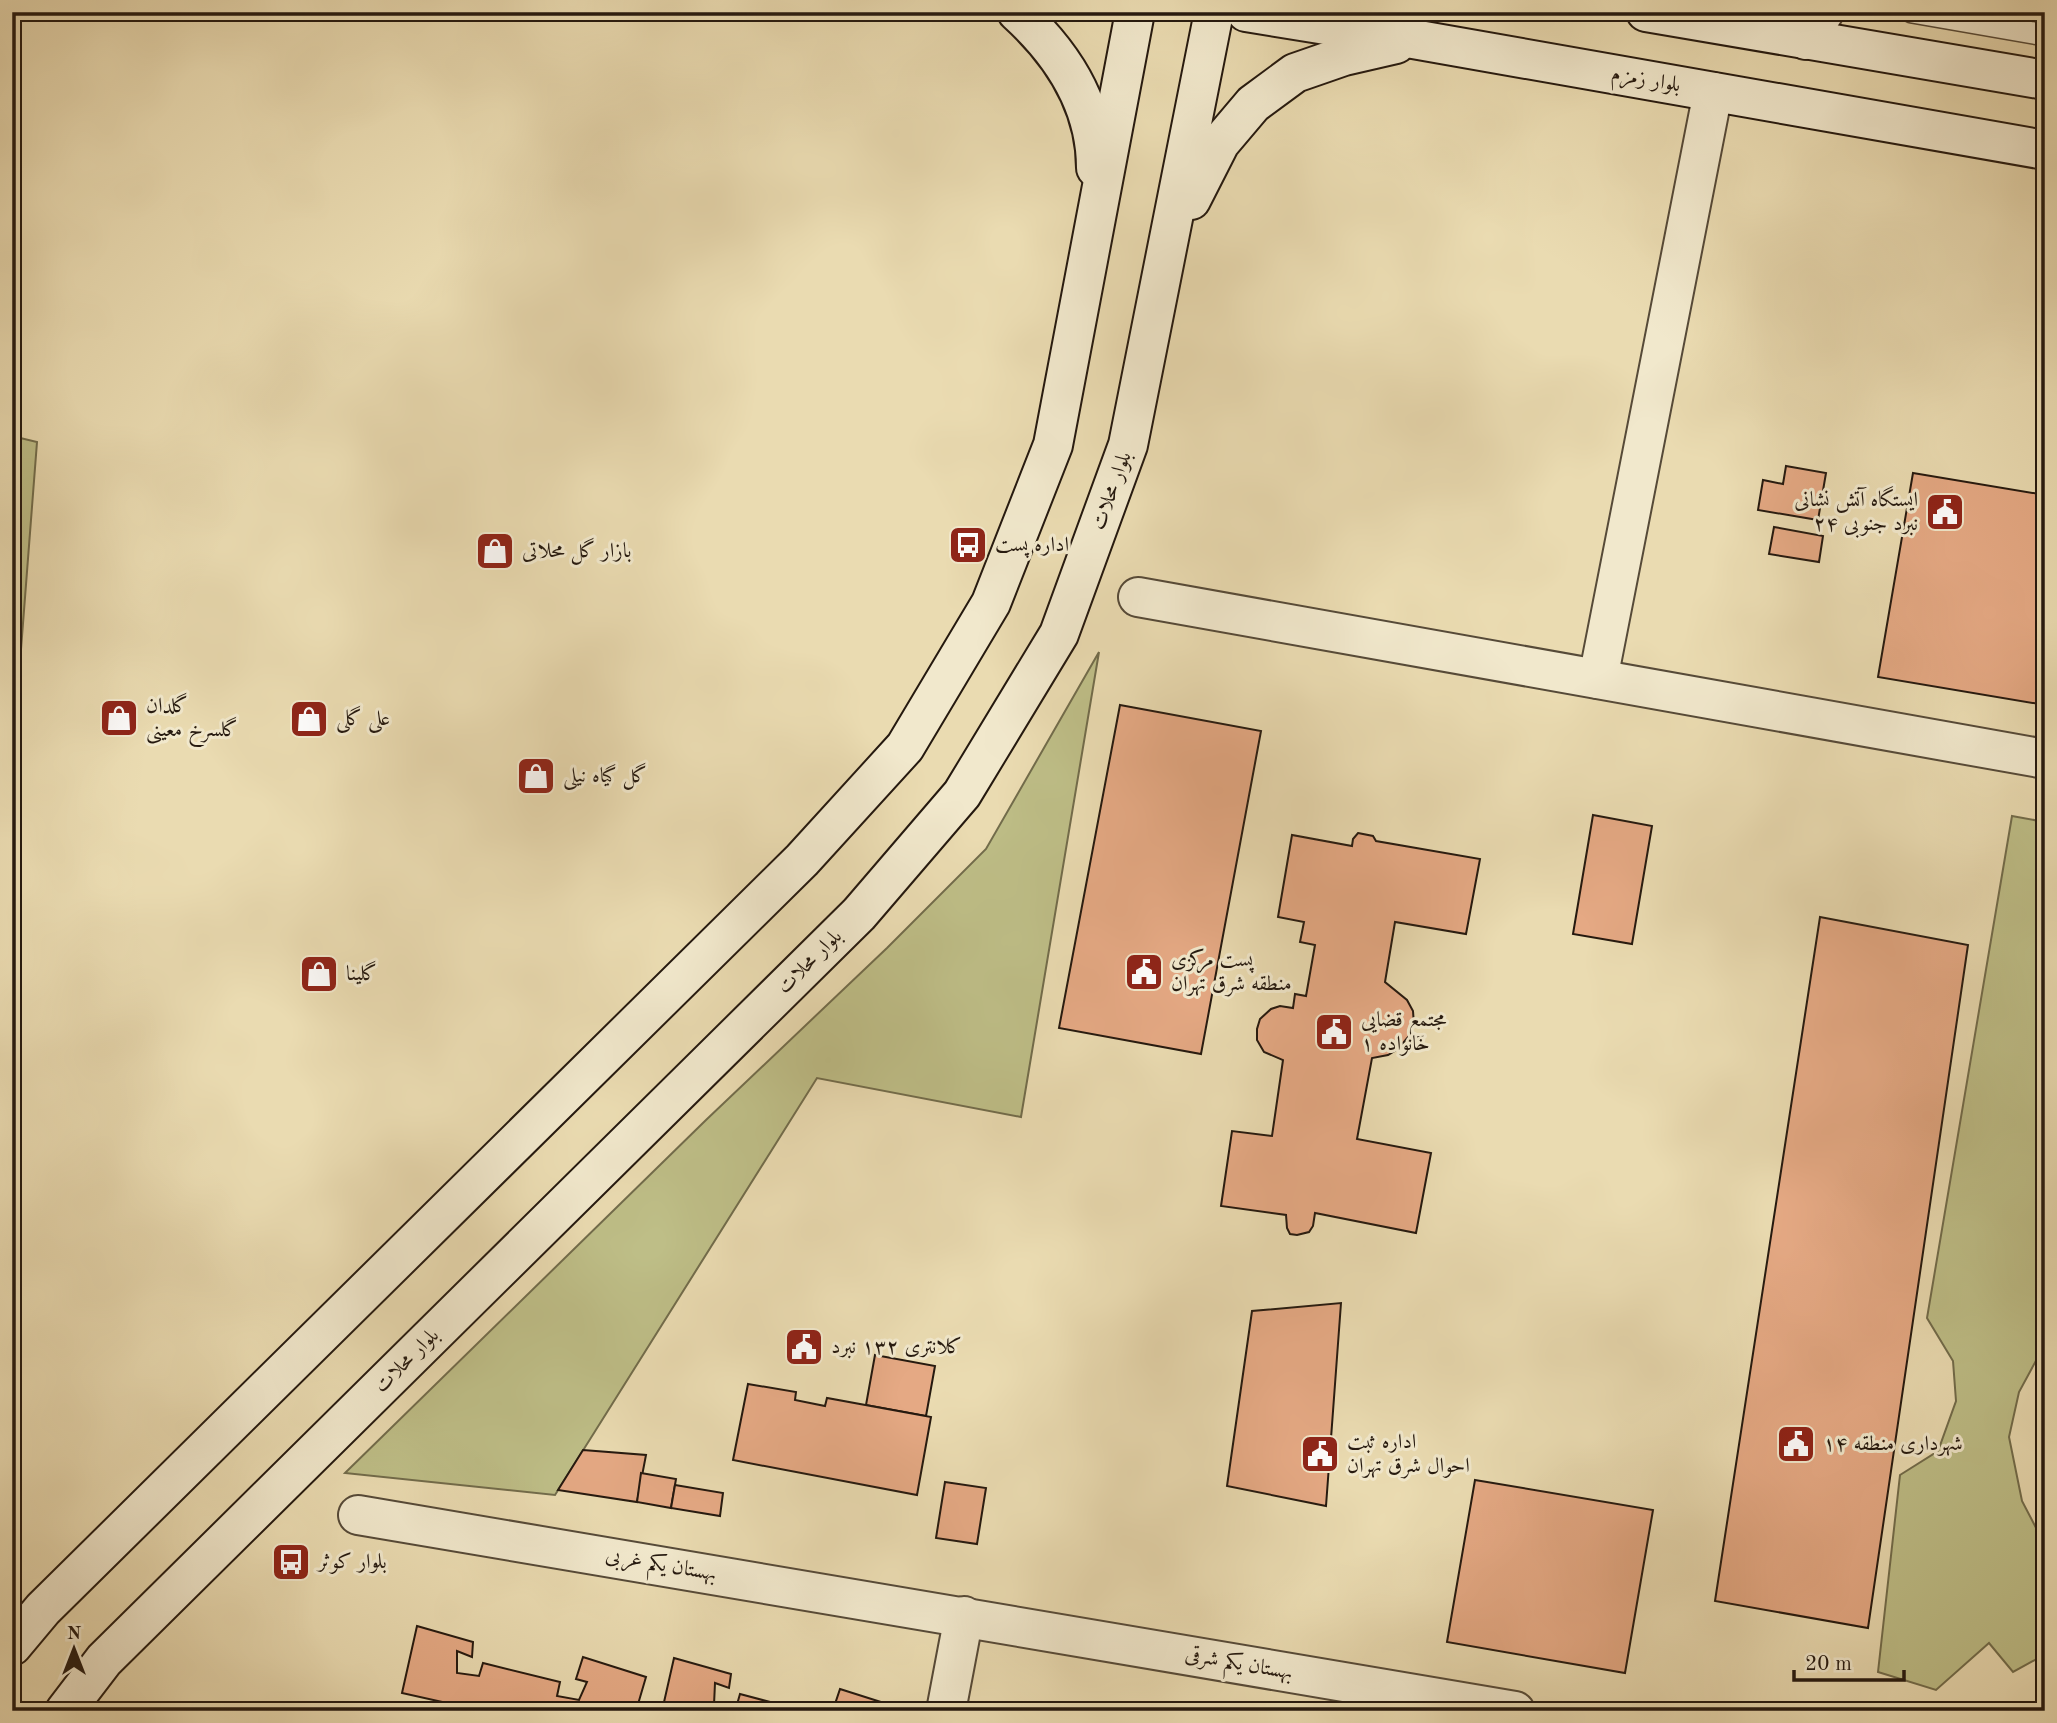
<svg xmlns="http://www.w3.org/2000/svg" width="2057" height="1723" viewBox="0 0 2057 1723" font-family="'Old Standard TT',Amiri,serif">
	<style>
		.green { fill: #bebe87; stroke: #726c4b; stroke-width: 2 }
		.building { fill: #e5a984; stroke: #25190f; stroke-width: 2 }
		.lines { fill: none; stroke-linecap: round; stroke-linejoin: round }
		.service-casing { stroke: #564a38; stroke-width: 24 }
		.minor-casing { stroke: #564a38; stroke-width: 42 }
		.secondary-casing { stroke: #25190f; stroke-width: 42 }
		.service { stroke: #f1e8cc; stroke-width: 21 }
		.minor { stroke: #f1e8cc; stroke-width: 38 }
		.secondary { stroke: #f1e8cc; stroke-width: 38 }
		.labels { text-anchor: middle; dominant-baseline: central; stroke-width: 6; stroke-linejoin: round; paint-order: stroke }
		.street-label { font-size: 21px; fill: #25190f; stroke: #f1e8cc }
		.poi-label { font-size: 21px; fill: #25190f; stroke: #f1e8cc; text-anchor: start }
	</style>
	<rect width="100%" height="100%" fill="#eadbb1"/>
	<filter id="stains"><feTurbulence type="fractalNoise" baseFrequency=".00286" numOctaves="4"/><feColorMatrix values="0 0 0 0 .2 0 0 0 0 .09 0 0 0 0 .02 0 0 0 .5 -.17"/></filter>
	<radialGradient id="worn" r=".72"><stop offset=".6" stop-color="#630" stop-opacity="0"/><stop offset="1" stop-color="#630" stop-opacity=".3"/></radialGradient>
	<!-- green -->
	<g class="green">
		<path d="M12,436L37,442L12,766Z"/>
		<path d="M1099,652L1021,1117L817,1078L555,1495L345,1473L706,1120L887,948L986,849Z"/>
		<path d="M2012,816L2045,822V1344L2019,1392L2009,1437L2022,1501L2045,1545V1623L2042,1656L2013,1672L1989,1643L1936,1690L1878,1672L1900,1475L1938,1451L1956,1401L1953,1361L1927,1318Z"/>
	</g>
	<!-- building -->
	<g class="building">
		<path d="M1786,466L1826,473L1818,520L1758,510L1763,480L1783,484Z"/>
		<path d="M1913,473L2045,495V705L1878,677Z"/>
		<path d="M1774,527L1823,536L1819,562L1769,554Z"/>
		<path d="M1120,705L1261,731L1201,1054L1059,1028Z"/>
		<path d="M1593,815L1652,826L1632,944L1573,934Z"/>
		<path d="M1358,833L1373,836L1376,841L1480,859L1466,934L1395,922L1385,982L1407,1000L1413,1011L1414,1025L1409,1036L1398,1049L1388,1055L1372,1058L1357,1139L1431,1153L1416,1233L1315,1213L1313,1226L1309,1232L1297,1235L1290,1234L1287,1228L1286,1215L1221,1206L1232,1131L1272,1136L1283,1060L1264,1052L1257,1040V1029L1260,1019L1271,1009L1280,1006L1293,1008L1295,994L1306,996L1315,945L1300,942L1304,922L1278,917L1292,835L1352,846L1353,839Z"/>
		<path d="M1820,917L1968,945L1868,1628L1715,1601Z"/>
		<path d="M1341,1303L1326,1506L1227,1486L1252,1311Z"/>
		<path d="M875,1355L935,1366L926,1416L866,1405Z"/>
		<path d="M748,1384L796,1392L795,1400L825,1406L827,1398L931,1417L917,1495L733,1460Z"/>
		<path d="M583,1450L646,1455L637,1502L558,1490Z"/>
		<path d="M641,1473L676,1479L671,1508L637,1502Z"/>
		<path d="M1475,1480L1653,1510L1625,1673L1447,1642Z"/>
		<path d="M945,1482L986,1488L977,1544L936,1538Z"/>
		<path d="M675,1485L723,1493L720,1516L671,1508Z"/>
		<path d="M417,1626L473,1642L472,1657L457,1651V1673L479,1676L483,1663L560,1682L557,1696L579,1700L587,1682L576,1679L583,1657L646,1677L636,1711H465V1707L402,1693Z"/>
		<path d="M674,1658L731,1674L729,1688L715,1683L714,1705L736,1708L740,1694L804,1711H662Z"/>
		<path d="M840,1689L903,1709V1711H835L833,1710Z"/>
	</g>
	<g class="lines">
		<defs>
			<path id="service" d="M1912,12L2045,35"/>
			<g id="minor">
				<path d="M1806,40L1824,12"/>
				<path d="M1138,597L2045,759"/>
				<path d="M1598,679L1713,92"/>
				<path d="M358,1515L1515,1711"/>
				<path d="M946,1711L964,1616"/>
			</g>
			<g id="secondary">
				<path d="M1017,12C1062,53 1096,105 1096,168"/>
				<path d="M1246,12L1413,39L2045,150"/>
				<path d="M1646,12L2045,80"/>
				<path d="M1191,200L1220,143L1253,104L1295,73L1344,56L1396,44"/>
				<path d="M12,1646L43,1609L802,860L905,747L991,603L1053,445L1135,12"/>
				<path d="M65,1711L104,1660L859,914L962,794L1059,634L1128,445L1214,12"/>
			</g>
		</defs>
		<!-- service casing -->
		<use href="#service" class="service-casing"/>
		<!-- minor casing -->
		<use href="#minor" class="minor-casing"/>
		<!-- secondary casing -->
		<use href="#secondary" class="secondary-casing"/>
		<!-- service -->
		<use href="#service" class="service"/>
		<!-- minor -->
		<use href="#minor" class="minor"/>
		<!-- secondary -->
		<use href="#secondary" class="secondary"/>
	</g>
	<!-- icons -->
	<defs>
		<symbol id="civic-square" viewBox="-11 -11 22 22"><rect x="-9" y="-9" width="18" height="18" rx="4" fill="#8f2418" stroke="#f1e8cc"/><path d="M-.6-6.5H3V-4.5H.6V-3L4-1V1h2V6H-6V1h2V-1L-.6-3ZM-1.2 2.5V6h2.4V2.5Z" fill="#fff"/></symbol>
		<symbol id="bus-square" viewBox="-11 -11 22 22"><rect x="-9" y="-9" width="18" height="18" rx="4" fill="#8f2418" stroke="#f1e8cc"/><path d="M-5-6H5V4H4V6H2V4H-2V6H-4V4H-5ZM-3.5-4V0h7V-4ZM-3.5 1.2v1.5H-2V1.2ZM2 1.2v1.5H3.5V1.2Z" fill="#fff"/></symbol>
		<symbol id="shop-square" viewBox="-11 -11 22 22"><rect x="-9" y="-9" width="18" height="18" rx="4" fill="#8f2418" stroke="#f1e8cc"/><path d="M-5-2.5h2.3a2.7 3.5 0 0 1 5.4 0H5L5.5 6h-11ZM-1.5-2.5h3a1.5 2.3 0 0 0-3 0Z" fill="#fff"/></symbol>
	</defs>
	<g fill-rule="evenodd">
		<use href="#civic-square" x="1923" y="490" width="44" height="44"/>
		<use href="#bus-square" x="946" y="523" width="44" height="44"/>
		<use href="#shop-square" x="473" y="529" width="44" height="44"/>
		<use href="#shop-square" x="97" y="696" width="44" height="44"/>
		<use href="#shop-square" x="287" y="697" width="44" height="44"/>
		<use href="#shop-square" x="514" y="754" width="44" height="44"/>
		<use href="#civic-square" x="1122" y="950" width="44" height="44"/>
		<use href="#shop-square" x="297" y="952" width="44" height="44"/>
		<use href="#civic-square" x="1312" y="1010" width="44" height="44"/>
		<use href="#civic-square" x="782" y="1325" width="44" height="44"/>
		<use href="#civic-square" x="1774" y="1422" width="44" height="44"/>
		<use href="#civic-square" x="1298" y="1432" width="44" height="44"/>
		<use href="#bus-square" x="269" y="1540" width="44" height="44"/>
	</g>
	<g class="labels">
		<!-- street labels -->
		<g class="street-label">
			<text transform="translate(1646 80) rotate(10)">بلوار زمزم</text>
			<text transform="translate(1112 491) rotate(-70)">بلوار محلات</text>
			<text transform="translate(810 962) rotate(-45)">بلوار محلات</text>
			<text transform="translate(407 1361) rotate(-45)">بلوار محلات</text>
			<text transform="translate(661 1565) rotate(10)">بهستان یکم غربی</text>
			<text transform="translate(1239 1664) rotate(10)">بهستان یکم شرقی</text>
		</g>
		<!-- poi labels -->
		<g class="poi-label">
			<text x="1918" y="500" text-anchor="end">ایستگاه آتش نشانی<tspan x="1918" dy="24">۲۴ نبرد جنوبی</tspan></text>
			<text x="995" y="545">اداره پست</text>
			<text x="522" y="551">بازار گل محلاتی</text>
			<text x="146" y="706">گلدان<tspan x="146" dy="24">گلسرخ معینی</tspan></text>
			<text x="336" y="719">علی گلی</text>
			<text x="563" y="776">گل گیاه نیلی</text>
			<text x="1171" y="960">پست مرکزی<tspan x="1171" dy="24">منطقه شرق تهران</tspan></text>
			<text x="346" y="974">گلينا</text>
			<text x="1361" y="1020">مجتمع قضایی<tspan x="1361" dy="24">خانواده ۱</tspan></text>
			<text x="831" y="1347">کلانتری ۱۳۲ نبرد</text>
			<text x="1347" y="1442">اداره ثبت<tspan x="1347" dy="24">احوال شرق تهران</tspan></text>
			<text x="1823" y="1444">شهرداری منطقه ۱۴</text>
			<text x="318" y="1562">بلوار کوثر</text>
		</g>
	</g>
	<!-- margin -->
	<rect width="2057" height="1723" fill="none" stroke="#eadbb1" stroke-width="42"/>
	<rect x="14" y="14" width="2029" height="1695" fill="none" stroke="#25190f" stroke-width="3.5"/>
	<rect x="21" y="21" width="2015" height="1681" fill="none" stroke="#25190f" stroke-width="2"/>
	<!-- north arrow -->
	<g transform="translate(74 1649)" stroke="#f1e8cc" stroke-width="5" paint-order="stroke">
	<path d="M0-5L12 26L0 18L-12 26Z" fill="#25190f"/>
	<text y="-10" font-size="19" font-weight="bold" text-anchor="middle" fill="#25190f">N</text>
	</g>
	<!-- scale -->
	<path d="M1794 1670v10h110v-10" fill="none" stroke="#25190f" stroke-width="3.5"/>
	<text x="1805" y="1670" font-size="21" fill="#25190f" stroke="#f1e8cc" stroke-width="5" paint-order="stroke">20 m</text>
	<rect width="100%" height="100%" filter="url(#stains)"/>
	<rect width="100%" height="100%" fill="url(#worn)"/>
</svg>
